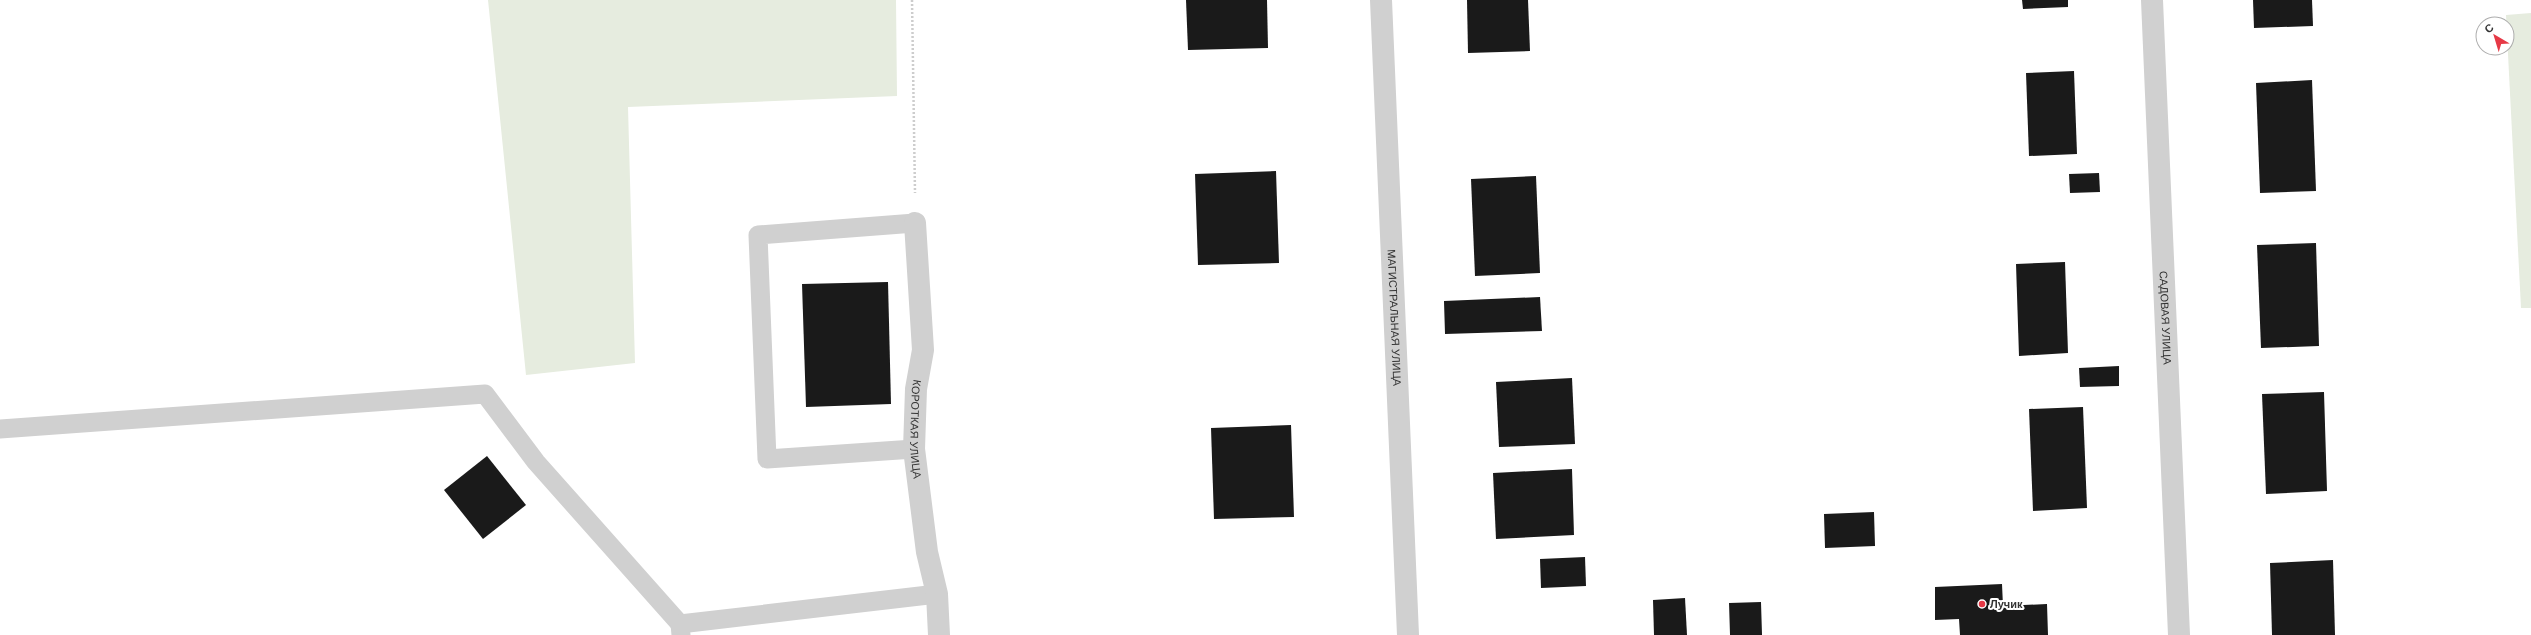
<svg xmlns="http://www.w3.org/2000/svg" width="2531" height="635" viewBox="0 0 2531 635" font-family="'DM Sans',sans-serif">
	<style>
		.green { fill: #e6ecdf }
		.building { fill: #1a1a1a }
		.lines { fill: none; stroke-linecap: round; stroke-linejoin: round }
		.path { stroke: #cdcdcd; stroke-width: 2.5; stroke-dasharray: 2 2; stroke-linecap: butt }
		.service { stroke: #d0d0d0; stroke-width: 19 }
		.minor { stroke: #d0d0d0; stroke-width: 22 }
		.poi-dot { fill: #e63946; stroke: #fff; stroke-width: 1.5 }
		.labels { text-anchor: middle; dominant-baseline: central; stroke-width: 4; stroke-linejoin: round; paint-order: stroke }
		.street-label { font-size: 11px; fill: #333; stroke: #fff }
		.poi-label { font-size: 11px; font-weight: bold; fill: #333; stroke: #fff; text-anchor: start }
	</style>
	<rect width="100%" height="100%" fill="#fff"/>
	<!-- green -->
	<g class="green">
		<path d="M488,0H896L897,96L628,107L635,363L526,375Z"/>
		<path d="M2531,13V308H2521L2506,15Z"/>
	</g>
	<!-- building -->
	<g class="building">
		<path d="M1186,0H1267L1268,48L1188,50Z"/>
		<path d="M1467,0H1528L1530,51L1468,53Z"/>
		<path d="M2022,0H2068V7L2023,9Z"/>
		<path d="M2253,0H2312L2313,26L2254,28Z"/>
		<path d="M2074,71L2077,154L2029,156L2026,73Z"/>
		<path d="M2312,80L2316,191L2260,193L2256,83Z"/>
		<path d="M1276,171L1279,263L1198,265L1195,174Z"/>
		<path d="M2099,173L2100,192L2070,193L2069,174Z"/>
		<path d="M1536,176L1540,273L1475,276L1471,179Z"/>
		<path d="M2316,243L2319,346L2261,348L2257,245Z"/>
		<path d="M2065,262L2068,353L2019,356L2016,264Z"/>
		<path d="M888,282L891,404L806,407L802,284Z"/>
		<path d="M1540,297L1542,331L1445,334L1444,301Z"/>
		<path d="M2119,366V386L2080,387L2079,368Z"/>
		<path d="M1572,378L1575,444L1499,447L1496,382Z"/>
		<path d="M2324,392L2327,491L2266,494L2262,394Z"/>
		<path d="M2083,407L2087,508L2033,511L2029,409Z"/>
		<path d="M1291,425L1294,517L1214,519L1211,428Z"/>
		<path d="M487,456L526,505L483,539L444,490Z"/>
		<path d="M1572,469L1574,535L1496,539L1493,473Z"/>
		<path d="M1874,512L1875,546L1825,548L1824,514Z"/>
		<path d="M1585,557L1586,586L1541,588L1540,559Z"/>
		<path d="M2333,560L2335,635H2272L2270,563Z"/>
		<path d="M2002,584L2003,606L2047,604L2048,635H1960L1959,619L1935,620V587Z"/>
		<path d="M1685,598L1687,635H1654L1653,600Z"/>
		<path d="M1761,602L1762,635H1730L1729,603Z"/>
	</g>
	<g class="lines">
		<!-- path -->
		<path class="path" d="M912,0L915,193"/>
		<!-- service -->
		<g class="service">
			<path d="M0,429L485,394L536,462L680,624"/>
			<path d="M914,449L767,459L758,235L915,223"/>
			<path d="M681,635L680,624L937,594"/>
		</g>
		<!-- minor -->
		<g class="minor">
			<path id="s1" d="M1381,0L1408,635"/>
			<path id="s2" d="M2152,0L2179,635"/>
			<path id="s3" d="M915,223L923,350L916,389L914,449L927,552L937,594L939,635"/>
		</g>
	</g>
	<!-- markers -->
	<circle class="poi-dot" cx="1982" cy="604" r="4"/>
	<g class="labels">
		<!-- street labels -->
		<g class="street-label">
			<text stroke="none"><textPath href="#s1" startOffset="318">МАГИСТРАЛЬНАЯ УЛИЦА</textPath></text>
			<text stroke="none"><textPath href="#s2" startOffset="318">САДОВАЯ УЛИЦА</textPath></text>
			<text stroke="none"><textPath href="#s3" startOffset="207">КОРОТКАЯ УЛИЦА</textPath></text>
		</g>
		<!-- poi labels -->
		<g class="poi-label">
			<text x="1990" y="604">Лучик</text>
		</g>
	</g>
	<!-- north arrow -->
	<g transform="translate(2495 36) rotate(322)"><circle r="19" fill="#ffffff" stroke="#adadad"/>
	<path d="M0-3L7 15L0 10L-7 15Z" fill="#e63946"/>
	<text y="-6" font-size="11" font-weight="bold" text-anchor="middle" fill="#333333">С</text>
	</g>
</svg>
